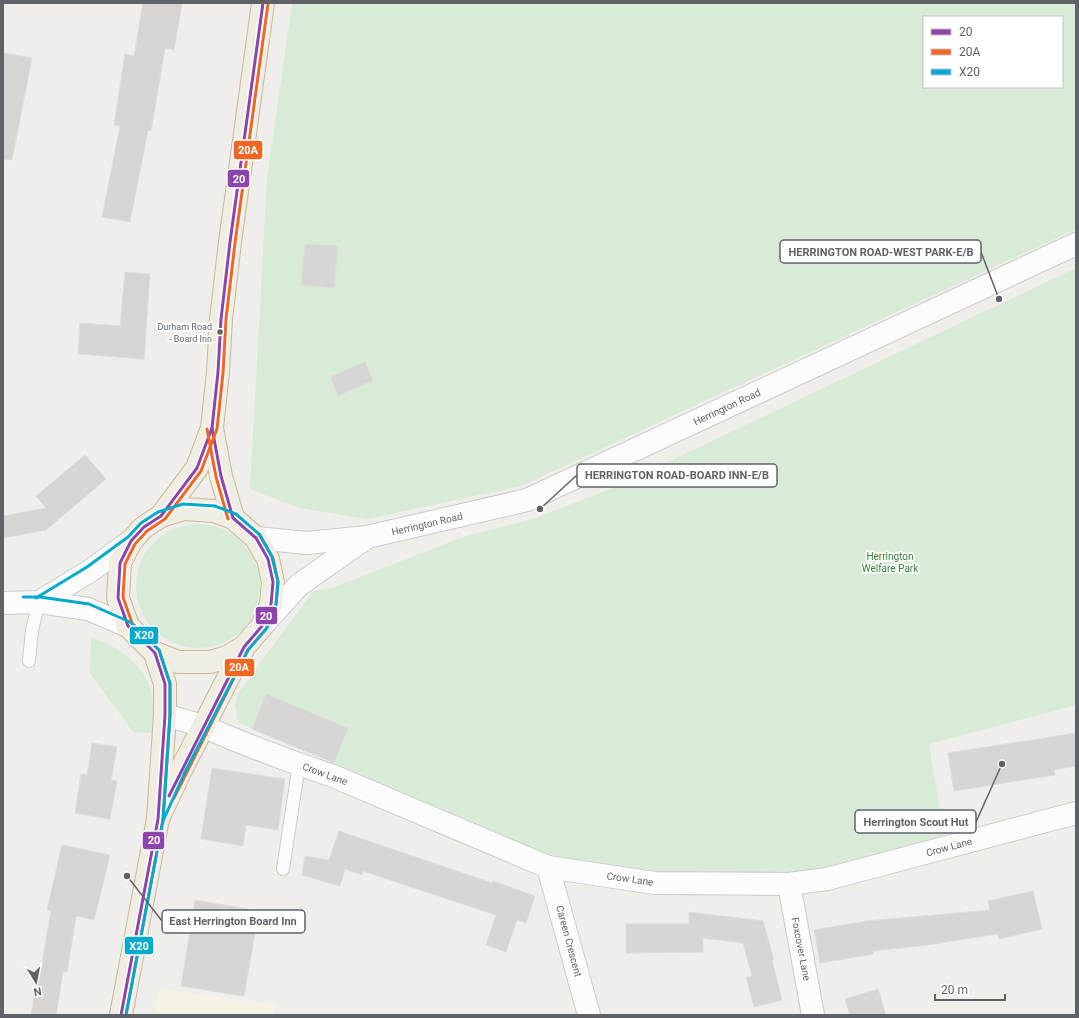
<svg xmlns="http://www.w3.org/2000/svg" width="1079" height="1018" viewBox="0 0 1079 1018" font-family="Roboto,sans-serif">
	<style>
		.commercial { fill: #f7f3e4 }
		.green { fill: #d8ebd6; fill-rule: evenodd }
		.building { fill: #d6d5d3; stroke: #deddd9 }
		.lines { fill: none; stroke-linecap: round; stroke-linejoin: round }
		.lane-casing { stroke: #cbcccc; stroke-width: 14 }
		.street-casing { stroke: #cbcccc; stroke-width: 24 }
		.secondary-casing { stroke: #cacacb; stroke-width: 24 }
		.highway-casing { stroke: #c8b996; stroke-width: 24 }
		.lane { stroke: #fdfcfc; stroke-width: 12 }
		.street { stroke: #fdfcfc; stroke-width: 22 }
		.secondary { stroke: #fdfcfc; stroke-width: 22 }
		.highway { stroke: #f0ede3; stroke-width: 22 }
		.bus-1-casing { stroke: #fff; stroke-width: 6 }
		.bus-2-casing { stroke: #fff; stroke-width: 6 }
		.bus-3-casing { stroke: #fff; stroke-width: 6 }
		.bus-1 { stroke: #8e44ad; stroke-width: 3 }
		.bus-2 { stroke: #f26522; stroke-width: 3 }
		.bus-3 { stroke: #00a9ce; stroke-width: 3 }
		.bus-dot { fill: #5f6368; stroke: #fff; stroke-width: 1.5 }
		.labels { text-anchor: middle; dominant-baseline: central; stroke-width: 3.5; stroke-linejoin: round; paint-order: stroke }
		.bus-label { font-size: 9px; fill: #5f6368; stroke: #fff; text-anchor: end }
		.street-label { font-size: 10px; fill: #5f6368; stroke: #fff }
		.park-label { font-size: 10px; fill: #348238; stroke: #fff }
		.leader { fill: none; stroke: #5f6368; stroke-width: 1.5 }
		.callout-dot { fill: #5f6368; stroke: #fff; stroke-width: 1.5 }
		.callout { fill: #fff; stroke: #5f6368; stroke-width: 1.5 }
		.callout-label { font-size: 11px; text-anchor: middle; font-weight: bold; fill: #5f6368 }
		.line-badge { stroke: #fff; stroke-width: 1.5 }
		.badge-label { font-size: 11px; text-anchor: middle; font-weight: bold; fill: #fff }
	</style>
	<rect width="100%" height="100%" fill="#efeeea"/>
	<!-- commercial -->
	<path class="commercial" d="M159,989L275,1005L273,1015H154Z"/>
	<!-- green -->
	<g class="green">
		<path d="M292,3H1076V229L521,486L368,519L299,508L250,489L267,178ZM924,17H1062V87H924Z"/>
		<path d="M1076,268V705L929,744L944,836L825,868L787,874L655,872L562,860L333,764L348,728L266,694L252,729L238,722L235,705L238,694L280,636L314,591L332,588L463,537L533,519L613,488Z"/>
		<circle cx="198" cy="586" r="62"/>
		<path d="M91,637C125,650 151,669 154,708C154,716 153,725 153,733L133,732L90,673Z"/>
	</g>
	<!-- building -->
	<g class="building">
		<path d="M143,3H182L174,50L165,48L151,131L148,130L130,222L102,217L120,126L114,125L125,54L134,56Z"/>
		<path d="M3,53L32,58L12,160L3,159Z"/>
		<path d="M305,244L338,246L334,288L301,285Z"/>
		<path d="M125,272L150,274L144,359L78,354L80,323L120,326Z"/>
		<path d="M365,362L373,380L338,396L330,377Z"/>
		<path d="M85,455L106,479L46,530L3,538V516L46,508L36,496Z"/>
		<path d="M266,694L348,728L334,763L252,729Z"/>
		<path d="M1076,733V766L1054,770L1055,775L954,791L948,753Z"/>
		<path d="M92,743L117,747L111,780L117,781L110,819L75,813L81,774L87,775Z"/>
		<path d="M212,768L285,779L278,830L246,825L243,846L201,839Z"/>
		<path d="M339,831L492,883L493,881L535,896L526,923L517,920L506,952L486,945L496,915L363,871L362,875L345,869L340,886L302,875L305,856L329,860Z"/>
		<path d="M62,845L110,855L94,920L76,916L67,972H63L56,1015H31L36,984H38L51,911L47,910Z"/>
		<path d="M1033,891L1042,929L999,939L998,934L920,946L872,951L874,954L820,963L814,930L867,921L990,910L988,901Z"/>
		<path d="M195,900L259,911L244,996L181,986Z"/>
		<path d="M689,912L763,921L774,960H772L782,1000L754,1007L746,977L752,976L743,943L703,938V952L626,953V924H689Z"/>
		<path d="M878,989L886,1015H850L845,999Z"/>
	</g>
	<g class="lines">
		<defs>
			<g id="lane">
				<path d="M29,661L32,630L39,602"/>
				<path d="M283,869L299,764"/>
			</g>
			<g id="street">
				<path d="M165,715L203,726"/>
				<path d="M548,867L589,1015"/>
			</g>
			<g id="secondary">
				<path d="M256,538L307,543L367,537L527,500L1076,244"/>
				<path d="M39,602L90,571L131,541"/>
				<path d="M3,603L39,602L88,609L128,626"/>
				<path d="M262,626L299,585L366,538"/>
				<path d="M203,726C245,745 289,761 333,776L548,867L654,883L789,884L827,879L1076,813"/>
				<path d="M789,884L813,1015"/>
			</g>
			<g id="highway">
				<path d="M212,428L221,476L233,518"/>
				<path d="M161,516L197,468L212,428L218,372L221,319L230,242L263,3"/>
				<path d="M158,819L181,770L244,647L262,626L271,604L273,582L268,559L256,538L233,518L214,511L184,509L161,516L144,527L131,541L120,563L118,598L128,626L155,653L178,662H210L227,657L244,647"/>
				<path d="M121,1015L158,819L165,715V684L155,653"/>
			</g>
		</defs>
		<!-- lane casing -->
		<use href="#lane" class="lane-casing"/>
		<!-- street casing -->
		<use href="#street" class="street-casing"/>
		<!-- secondary casing -->
		<use href="#secondary" class="secondary-casing"/>
		<!-- highway casing -->
		<use href="#highway" class="highway-casing"/>
		<!-- lane -->
		<use href="#lane" class="lane"/>
		<!-- street -->
		<use href="#street" class="street"/>
		<!-- secondary -->
		<use href="#secondary" class="secondary"/>
		<!-- highway -->
		<use href="#highway" class="highway"/>
		<defs>
			<g id="bus-1">
				<path d="M169,796L244,647L262,626L271,604L273,582L268,559L256,538L233,518L221,476L212,428"/>
				<path d="M121,1015L158,819L165,715V684L155,653L128,626L118,598L120,563L131,541L144,527L161,516L197,468L212,428L218,372L221,319L230,242L263,3"/>
			</g>
			<g id="bus-2">
				<path d="M207,429L216,477L228,519"/>
				<path d="M174,798L248,650L266,629L276,604L278,581L273,558L260,536"/>
				<path d="M126,1015L163,820L170,715V684L159,650L132,623L123,597L125,564L135,544L147,531L165,519L201,471L217,429L223,373L226,319L235,243L268,4"/>
			</g>
			<g id="bus-3">
				<path d="M23,597H40L89,604L130,622L159,650L170,683V715L163,820L126,1015"/>
				<path d="M36,598L87,567L128,537L141,523L158,512L183,504L215,506L236,514L260,535L272,557L278,582L276,605L267,628L248,650L185,772L163,821"/>
			</g>
		</defs>
		<!-- bus-1 casing -->
		<use href="#bus-1" class="bus-1-casing"/>
		<!-- bus-2 casing -->
		<use href="#bus-2" class="bus-2-casing"/>
		<!-- bus-3 casing -->
		<use href="#bus-3" class="bus-3-casing"/>
		<!-- bus-1 -->
		<use href="#bus-1" class="bus-1"/>
		<!-- bus-2 -->
		<use href="#bus-2" class="bus-2"/>
		<!-- bus-3 -->
		<use href="#bus-3" class="bus-3"/>
	</g>
	<!-- markers -->
	<circle class="bus-dot" cx="220" cy="332" r="3.5"/>
	<g class="labels">
		<!-- bus labels -->
		<g class="bus-label">
			<text x="212" y="327">Durham Road<tspan x="212" dy="12">- Board Inn</tspan></text>
		</g>
		<!-- street labels -->
		<g class="street-label">
			<text transform="translate(727 407) rotate(-25)">Herrington Road</text>
			<text transform="translate(427 524) rotate(-13)">Herrington Road</text>
			<text transform="translate(325 774) rotate(20)">Crow Lane</text>
			<text transform="translate(949 847) rotate(-15)">Crow Lane</text>
			<text transform="translate(630 879) rotate(8)">Crow Lane</text>
			<text transform="translate(569 941) rotate(75)">Careen Crescent</text>
			<text transform="translate(801 949) rotate(79)">Foxcover Lane</text>
		</g>
		<!-- park labels -->
		<g class="park-label">
			<text x="890" y="556">Herrington<tspan x="890" dy="12">Welfare Park</tspan></text>
		</g>
	</g>
	<!-- callouts -->
	<path class="leader" d="M999 299L981 252M540 509L577 475M1002 764L976 822M127 876L162 921"/>
	<g class="callout-dot">
		<circle cx="999" cy="299" r="4"/>
		<circle cx="540" cy="509" r="4"/>
		<circle cx="1002" cy="764" r="4"/>
		<circle cx="127" cy="876" r="4"/>
	</g>
	<g class="callout">
		<rect x="780" y="240" width="201" height="23" rx="4"/>
		<rect x="577" y="464" width="200" height="23" rx="4"/>
		<rect x="855" y="810" width="121" height="23" rx="4"/>
		<rect x="162" y="910" width="143" height="23" rx="4"/>
	</g>
	<g class="callout-label">
		<text x="881" y="256">HERRINGTON ROAD-WEST PARK-E/B</text>
		<text x="677" y="479">HERRINGTON ROAD-BOARD INN-E/B</text>
		<text x="916" y="826">Herrington Scout Hut</text>
		<text x="233" y="925">East Herrington Board Inn</text>
	</g>
	<g class="line-badge">
		<rect x="233" y="140" width="30" height="20" rx="4" fill="#f26522"/>
		<rect x="227" y="169" width="23" height="19" rx="4" fill="#8e44ad"/>
		<rect x="255" y="606" width="23" height="19" rx="4" fill="#8e44ad"/>
		<rect x="129" y="626" width="30" height="19" rx="4" fill="#00a9ce"/>
		<rect x="224" y="658" width="31" height="19" rx="4" fill="#f26522"/>
		<rect x="142" y="831" width="23" height="19" rx="4" fill="#8e44ad"/>
		<rect x="124" y="936" width="30" height="19" rx="4" fill="#00a9ce"/>
	</g>
	<g class="badge-label">
		<text x="248" y="154">20A</text>
		<text x="239" y="183">20</text>
		<text x="266" y="620">20</text>
		<text x="144" y="639">X20</text>
		<text x="239" y="671">20A</text>
		<text x="154" y="844">20</text>
		<text x="139" y="950">X20</text>
	</g>
	<!-- border -->
	<rect width="1079" height="1018" fill="none" stroke="#5f6368" stroke-width="8"/>
	<!-- legend -->
	<rect x="923" y="16" width="140" height="72" fill="#ffffff" stroke="#bfc1c3"/>
	<rect x="931" y="29" width="20" height="6" fill="#8e44ad" stroke="#bfc1c3"/>
	<text x="959" y="36" font-size="12" fill="#5f6368">20</text>
	<rect x="931" y="49" width="20" height="6" fill="#f26522" stroke="#bfc1c3"/>
	<text x="959" y="56" font-size="12" fill="#5f6368">20A</text>
	<rect x="931" y="69" width="20" height="6" fill="#00a9ce" stroke="#bfc1c3"/>
	<text x="959" y="76" font-size="12" fill="#5f6368">X20</text>
	<!-- north arrow -->
	<g transform="translate(36 982) rotate(170)" stroke="#ffffff" stroke-width="3" paint-order="stroke">
	<path d="M0-3L7 15L0 10L-7 15Z" fill="#5f6368"/>
	<text y="-6" font-size="11" font-weight="bold" text-anchor="middle" fill="#5f6368">N</text>
	</g>
	<!-- scale -->
	<path d="M935 994v6h70v-6" fill="none" stroke="#5f6368" stroke-width="2"/>
	<text x="941" y="994" font-size="12" fill="#5f6368" stroke="#ffffff" stroke-width="3" paint-order="stroke">20 m</text>
</svg>
